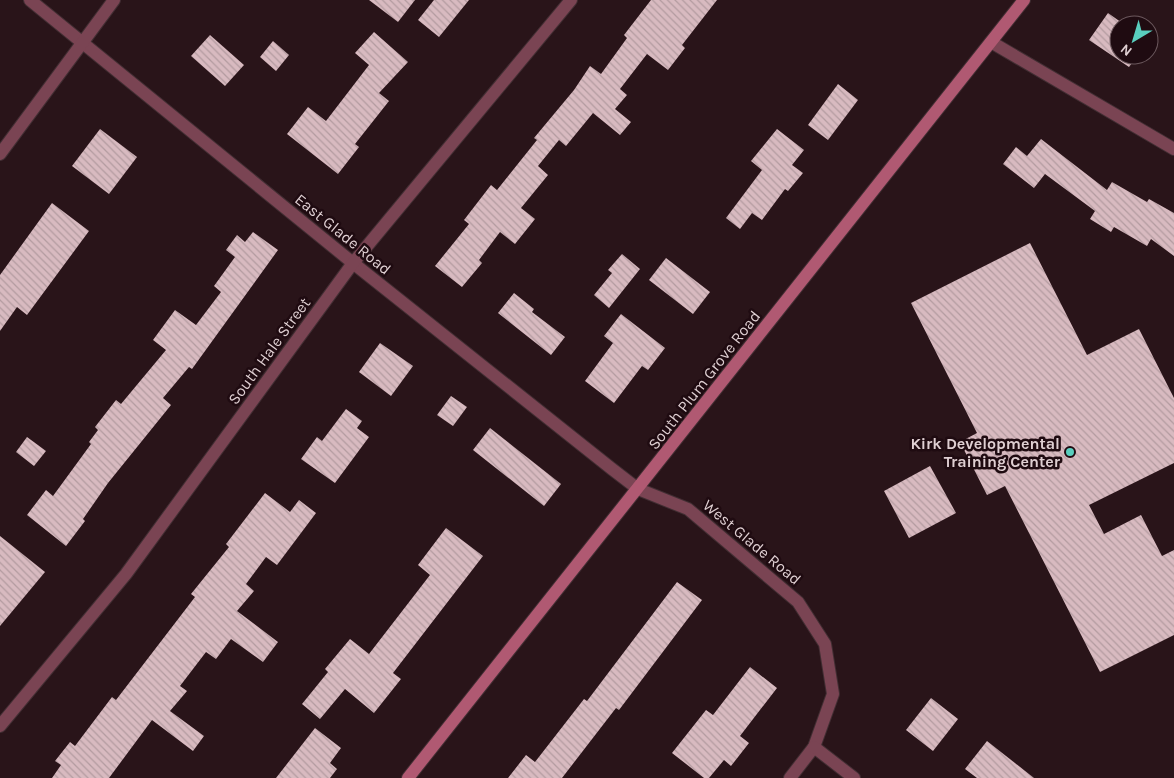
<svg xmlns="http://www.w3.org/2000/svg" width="1174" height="778" viewBox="0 0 1174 778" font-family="Karla,sans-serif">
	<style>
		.building { fill: url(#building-back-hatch) }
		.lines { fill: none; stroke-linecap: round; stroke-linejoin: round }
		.minor-casing { stroke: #422e33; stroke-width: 14 }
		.secondary-casing { stroke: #422e33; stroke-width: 14 }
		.minor { stroke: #7a4453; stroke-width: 12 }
		.secondary { stroke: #b05972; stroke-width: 12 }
		.poi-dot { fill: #59cebe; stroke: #1f0b11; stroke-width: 2 }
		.labels { text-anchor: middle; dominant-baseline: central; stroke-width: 5; stroke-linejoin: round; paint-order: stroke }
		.street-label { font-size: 16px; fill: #dfcfd2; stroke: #1f0b11 }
		.poi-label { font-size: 16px; font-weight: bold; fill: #dfcfd2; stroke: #1f0b11; text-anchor: end }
	</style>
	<defs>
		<pattern id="building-back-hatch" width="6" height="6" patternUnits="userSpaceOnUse" patternTransform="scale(1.25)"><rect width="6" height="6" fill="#d8bac0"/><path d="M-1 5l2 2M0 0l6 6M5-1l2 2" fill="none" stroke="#b39ba0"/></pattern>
	</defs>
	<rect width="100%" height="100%" fill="#291419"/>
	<!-- building -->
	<g class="building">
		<path d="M369,0H415L398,22Z"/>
		<path d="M434,0H469L439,37L418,20Z"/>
		<path d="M651,0H717L682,45L685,48L668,70L647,54L620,89L627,95L615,109L631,122L620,135L593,113L566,146L559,140L538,166L548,175L521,208L535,219L515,244L500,232L479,260L482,263L462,287L435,266L469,224L464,220L491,185L497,190L537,140L534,138L574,90L590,66L601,74L627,38L624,35Z"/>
		<path d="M1108,13L1125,25H1119V55H1138L1129,67L1089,40Z"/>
		<path d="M374,32L408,62L379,93L389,101L355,144L359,147L338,174L287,134L308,107L326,121L369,65L355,53Z"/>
		<path d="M210,35L244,65L225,86L191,56Z"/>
		<path d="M273,41L289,55L276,71L260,57Z"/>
		<path d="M838,84L858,100L828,140L808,125Z"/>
		<path d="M100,129L137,157L109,194L72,166Z"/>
		<path d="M777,129L804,150L792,165L803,173L788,191L785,189L762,220L752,213L740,229L726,218L762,170L751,161Z"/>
		<path d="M1041,139L1107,190L1112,182L1147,202L1149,199L1174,213V256L1151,239L1147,246L1114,227L1111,232L1090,219L1095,211L1045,174L1034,188L1003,164L1016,147L1027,156Z"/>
		<path d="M52,203L89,231L27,315L17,307L0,331V275Z"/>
		<path d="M253,232L278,250L192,369L189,367L163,398L171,405L108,483L83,519L85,521L66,546L27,515L46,490L53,496L91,444L89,442L98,430L95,427L116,400L121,404L166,350L153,340L175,310L196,325L221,292L214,286L235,257L226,250L237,235L245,242Z"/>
		<path d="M1030,243L1087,355L1139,329L1174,398V463L1089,505L1104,534L1141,515L1162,556L1174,550V635L1100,672L1005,486L987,495L960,442L977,433L911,303Z"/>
		<path d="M622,254L640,269L609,308L594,295L612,273L608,270Z"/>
		<path d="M666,258L710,292L693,314L649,280Z"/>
		<path d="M514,293L534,309L532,312L565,337L551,355L498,313Z"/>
		<path d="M621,314L665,348L648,370L642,366L614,403L585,381L613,343L604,336Z"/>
		<path d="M380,343L413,366L391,396L359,372Z"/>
		<path d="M451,396L467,407L453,426L437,415Z"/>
		<path d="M346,409L362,421L357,428L369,437L335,483L301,459L317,437L322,441Z"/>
		<path d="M490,428L561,484L544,506L473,450Z"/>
		<path d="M27,437L46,451L34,466L16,452Z"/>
		<path d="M930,466L956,513L909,538L884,491Z"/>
		<path d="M265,493L290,512L299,500L316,513L277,565L266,557L246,584L254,591L237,611L278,642L263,662L231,639L216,659L206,652L180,686L187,691L170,711L204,736L193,751L152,720L109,778H52L61,765L55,761L70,742L75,746L112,697L116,700L195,597L191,594L229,547L226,544Z"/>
		<path d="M446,528L483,556L393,673L401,679L374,713L345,689L320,719L302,704L328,672L325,669L350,639L369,654L430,575L418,565Z"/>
		<path d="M0,536L45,572L0,626Z"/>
		<path d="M677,582L702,600L619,710L616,708L562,778H508L526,755L535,762L584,699L587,701Z"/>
		<path d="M750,667L777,688L740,736L749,743L731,766L724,760L709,778H704L672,753L706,710L713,715Z"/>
		<path d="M931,698L958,719L933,751L906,730Z"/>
		<path d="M315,728L341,748L330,763L337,769L330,778H276Z"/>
		<path d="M987,741L1034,778H977L965,769Z"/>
	</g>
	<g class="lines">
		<defs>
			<g id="minor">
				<path d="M30,0L353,263L612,469L638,489L688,509L798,602L825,644L833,694L814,747L790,778"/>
				<path d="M991,42L1174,149"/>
				<path d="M0,154L114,0"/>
				<path d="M0,726L126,574L353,263L571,0"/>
				<path d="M814,747L854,778"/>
			</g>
			<path id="secondary" d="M408,778L1024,0"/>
		</defs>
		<!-- minor casing -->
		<use href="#minor" class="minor-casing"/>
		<!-- secondary casing -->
		<use href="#secondary" class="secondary-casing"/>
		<!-- minor -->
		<use href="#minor" class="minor"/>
		<!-- secondary -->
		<use href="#secondary" class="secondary"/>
	</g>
	<!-- markers -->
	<circle class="poi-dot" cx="1070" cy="452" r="5"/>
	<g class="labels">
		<!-- street labels -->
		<g class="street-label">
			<text transform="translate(343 234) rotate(39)">East Glade Road</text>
			<text transform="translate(269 351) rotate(-54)">South Hale Street</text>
			<text transform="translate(704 380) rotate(-52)">South Plum Grove Road</text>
			<text transform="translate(752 542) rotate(40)">West Glade Road</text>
		</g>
		<!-- poi labels -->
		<g class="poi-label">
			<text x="1060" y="443">Kirk Developmental<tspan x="1060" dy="18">Training Center</tspan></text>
		</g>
	</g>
	<!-- north arrow -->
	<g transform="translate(1134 40) rotate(218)"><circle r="24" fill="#1f0b11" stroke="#6c595e"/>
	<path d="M0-4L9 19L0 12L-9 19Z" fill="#59cebe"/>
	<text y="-8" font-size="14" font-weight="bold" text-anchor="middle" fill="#dfcfd2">N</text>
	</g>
</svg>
